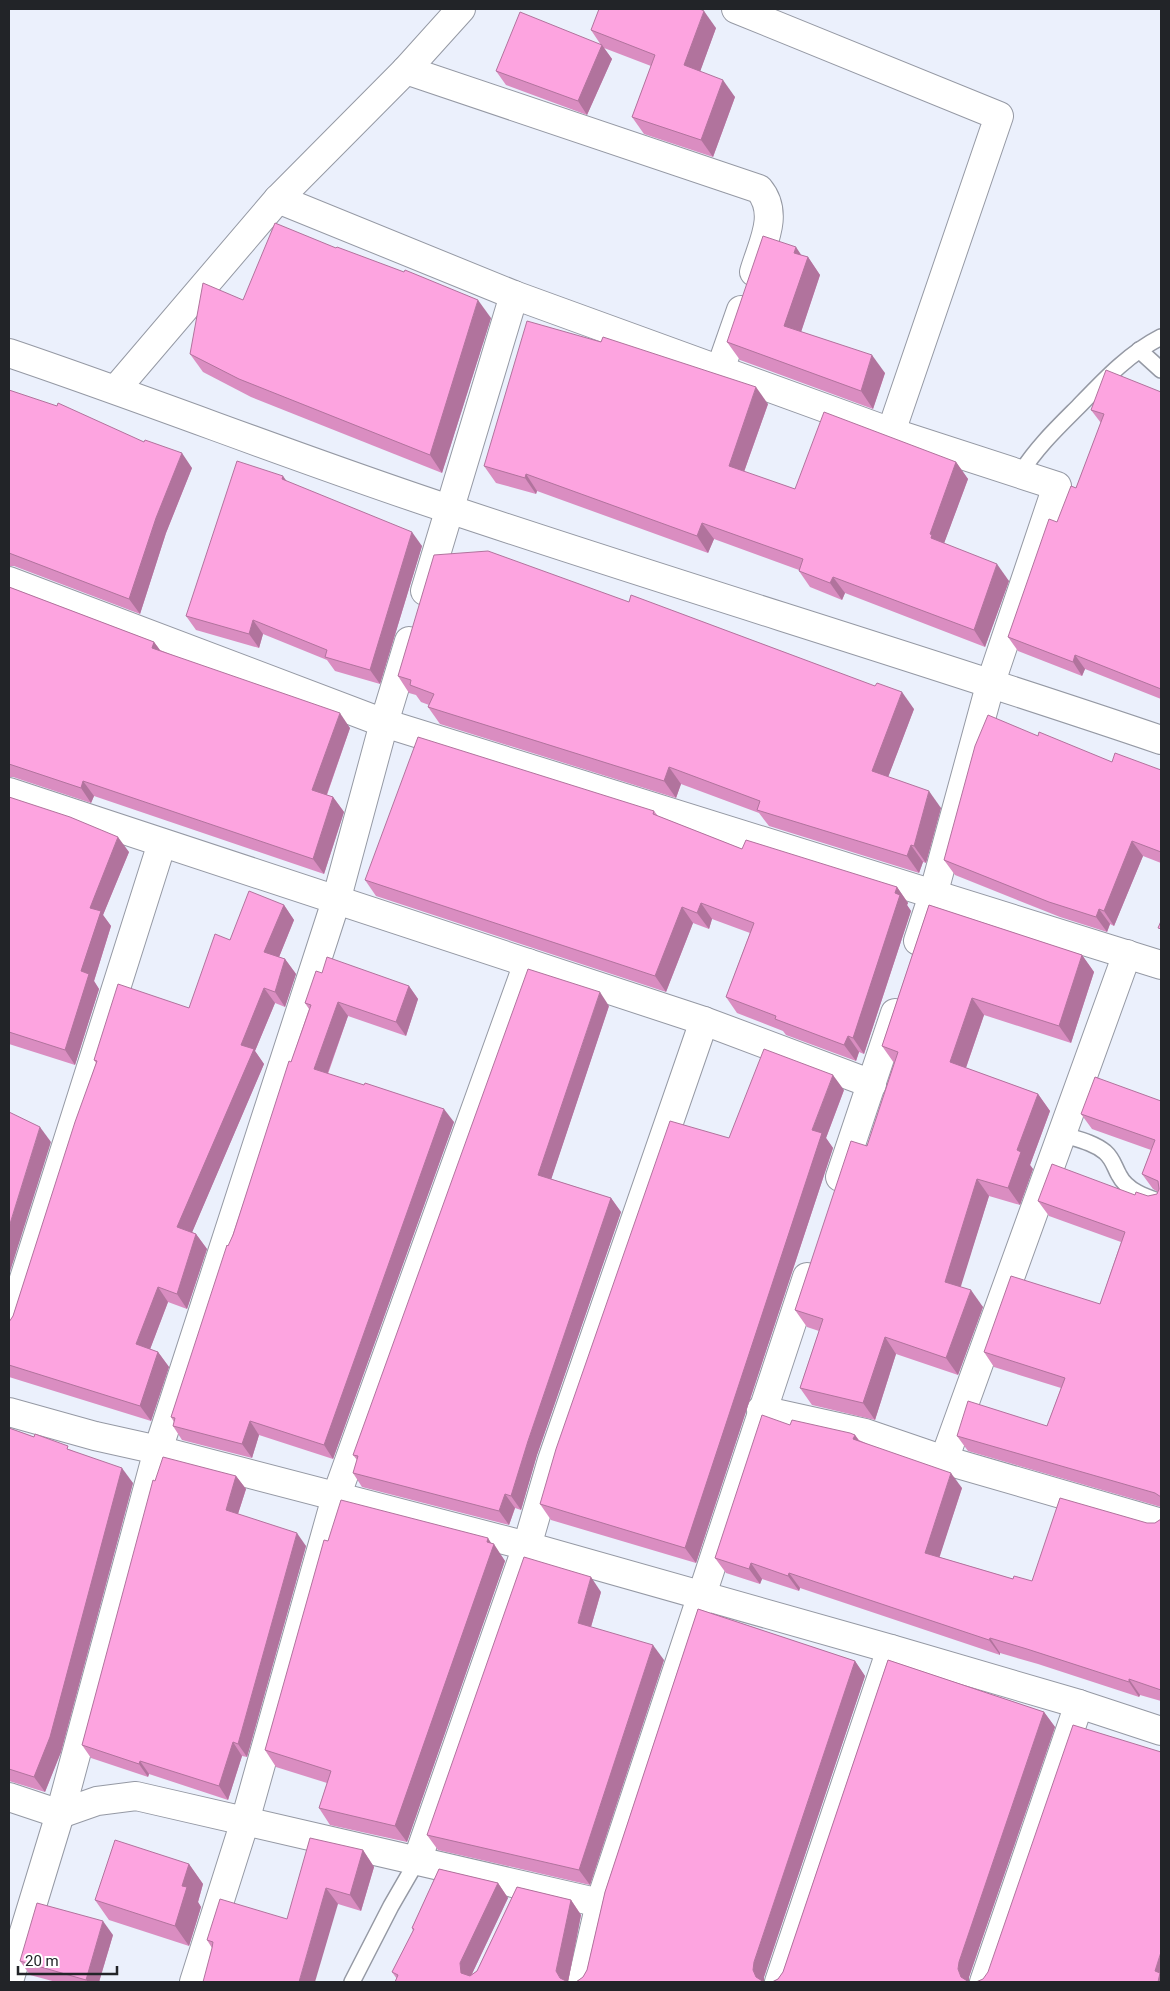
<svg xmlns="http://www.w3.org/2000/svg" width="1170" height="1991" viewBox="0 0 1170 1991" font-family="Roboto,sans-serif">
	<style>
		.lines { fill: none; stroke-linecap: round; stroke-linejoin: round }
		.lane-casing { stroke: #9599a4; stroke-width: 18 }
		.street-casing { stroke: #9599a4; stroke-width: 30 }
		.secondary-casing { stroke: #9599a4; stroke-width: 30 }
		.lane { stroke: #fff; stroke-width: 15 }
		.street { stroke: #fff; stroke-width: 28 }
		.secondary { stroke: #fff; stroke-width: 28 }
		.wall { fill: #da8dc1 }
		.shaded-wall { fill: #b1739d }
		.building { fill: #fda4e0; stroke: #b1739d }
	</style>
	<rect width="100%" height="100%" fill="#ebf0fc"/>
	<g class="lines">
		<defs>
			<g id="lane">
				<path d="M1139,350L1161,370"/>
				<path d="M1020,474C1036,448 1057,428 1078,407C1104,380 1128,354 1161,337"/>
				<path d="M1061,1134C1076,1139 1093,1142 1105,1152C1113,1159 1114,1166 1119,1175C1127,1191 1146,1197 1161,1202"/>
				<path d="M352,1982L391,1906L417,1861"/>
			</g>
			<g id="street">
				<path d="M736,9L999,116L891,432"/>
				<path d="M406,70L759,189C780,214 762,244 754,272"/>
				<path d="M278,199L514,295L891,432L1057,486L991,682L933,895L918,941"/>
				<path d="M720,370L741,310"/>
				<path d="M116,389L278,199L406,70L461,9"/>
				<path d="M9,581L384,723L1161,965"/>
				<path d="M425,591L514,295"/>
				<path d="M9,792L704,1021L872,1084"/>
				<path d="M840,1177L895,1013"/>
				<path d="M9,1326L162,843"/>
				<path d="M761,1410L865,1433L944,1460L1161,1523"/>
				<path d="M9,1412L95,1436L158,1450L527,1546L891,1649L1079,1704L1161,1731"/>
				<path d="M944,1460L1127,954"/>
				<path d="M9,1797L60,1814L97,1801L136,1796L600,1903"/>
				<path d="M417,1861L527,1546L552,1460L704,1021"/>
				<path d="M9,1981L60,1814L158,1450L336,901L384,723L409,641"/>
				<path d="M194,1982L245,1821L336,1497L528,963"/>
				<path d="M582,1982L600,1903L807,1277"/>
				<path d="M779,1982L891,1649"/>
				<path d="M984,1982L1079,1704"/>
			</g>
			<path id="secondary" d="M9,353C157,403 303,461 452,510C688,589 926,660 1161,740"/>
		</defs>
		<!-- lane casing -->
		<use href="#lane" class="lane-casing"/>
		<!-- street casing -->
		<use href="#street" class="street-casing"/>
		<!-- secondary casing -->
		<use href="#secondary" class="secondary-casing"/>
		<!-- lane -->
		<use href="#lane" class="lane"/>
		<!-- street -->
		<use href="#street" class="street"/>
		<!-- secondary -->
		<use href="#secondary" class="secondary"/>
	</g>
	<!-- wall -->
	<g class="wall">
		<path d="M716,28L700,71L735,97L713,157L644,134L632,117L651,66L604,48L612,59L587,115L506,85L496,71L601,45L591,30Z"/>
		<path d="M801,255L808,257L820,275L801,332L885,373L873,409L740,360L727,342Z"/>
		<path d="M243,300L491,318L442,473L251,397L203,372L190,354Z"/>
		<path d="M9,390L192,468L166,533L140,614L14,566H9Z"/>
		<path d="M1161,392V699L1085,669L1082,676L1018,651L1008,637L1076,488L1101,423L1091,410Z"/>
		<path d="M768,404L744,472L795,489L956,462L968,479L944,543L1009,581L985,647L845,593L842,600L810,587L799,571V570L714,539L708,553L537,491L536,494L496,483L484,466Z"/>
		<path d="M287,482L422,546L380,684L335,671L327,660L263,634L259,648L196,630L186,616Z"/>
		<path d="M9,587L154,642L160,650L350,728L327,795L333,797L344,812L324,874L94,796L91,803L13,777H9Z"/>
		<path d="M398,676L914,709L888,777L941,808L926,863L923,862L919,873L769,826L759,813L681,784L676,798L440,724L428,707L429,705L421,702L416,695L409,693Z"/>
		<path d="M1038,736L1112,762L1161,770V863L1143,856L1114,926L1110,924L1107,932L1060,917L955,875L944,860Z"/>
		<path d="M9,797L129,852L103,915L111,926L94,981L99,989L75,1065L9,1044Z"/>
		<path d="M654,811L658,816L742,849L897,887L908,903L907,905L911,911L864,1054L859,1052L856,1061L786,1035L783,1031L737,1013L726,997L750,933L712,919L709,929L693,923L666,992L376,896L365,880Z"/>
		<path d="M284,905L294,920L279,957L285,959L296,974L285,1007L275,1003L255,1051L264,1064L192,1232L196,1234L207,1249L187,1309L168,1302L150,1349L158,1352L169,1367L151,1421L9,1377V1322L13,1316L96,1063L94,1060L189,1008L230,940Z"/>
		<path d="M929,905L1082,955L1094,972L1071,1043L984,1015L966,1068L1038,1094L1050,1111L1030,1165L1033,1169L1020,1205L989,1196L960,1287L983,1307L958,1375L896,1354L875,1420L812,1405L800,1388L819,1331L807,1327L795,1310L867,1146L894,1063L882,1046Z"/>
		<path d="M322,973L409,986L418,999L406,1036L348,1016L328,1074L454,1122L333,1459L259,1435L252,1458L182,1440L173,1426L174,1422L171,1417L309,1009L305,1003Z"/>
		<path d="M609,1006L551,1179L611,1198L621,1212L537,1455L521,1510L515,1508L509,1525L362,1487L353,1473L357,1460L353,1455Z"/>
		<path d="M844,1090L826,1138L833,1148L696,1563L551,1520L540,1504Z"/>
		<path d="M1161,1101V1507L968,1451L957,1436L1047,1426L1061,1388L994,1367L984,1352L1100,1304L1121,1242L1049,1216L1038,1201L1135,1195L1148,1196L1157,1194L1158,1192L1153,1189L1142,1174L1151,1150L1092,1129L1081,1114Z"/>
		<path d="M790,1425L855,1435L859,1440L962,1488L939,1557L1013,1579L1032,1581L1147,1523H1155L1161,1519V1701L1140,1695L1139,1697L1038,1664L1000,1653V1655L800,1588L799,1591L762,1579L760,1584L726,1573L715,1558Z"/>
		<path d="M9,1428L71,1450L133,1483L61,1752L45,1792L9,1781Z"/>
		<path d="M236,1476L246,1489L238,1514L306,1546L247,1757L242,1756L228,1800L149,1774L148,1777L91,1758L82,1745L155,1481Z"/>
		<path d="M328,1541L491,1543L505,1561L407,1842L330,1825L319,1808L327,1783L276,1767L265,1750Z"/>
		<path d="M601,1592L591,1627L664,1660L590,1885L438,1850L427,1835Z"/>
		<path d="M698,1609L855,1661L865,1676L764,1977V1982H772L778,1979L783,1972L888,1660L1044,1712L1055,1727L969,1977V1982H976H395L397,1979L392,1972L413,1931L412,1928L439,1869L498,1883L508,1898L472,1974L477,1971L517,1887L571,1900L581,1915L568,1982H576L583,1977L587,1970L605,1892Z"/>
		<path d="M363,1850L374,1867L361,1911L338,1904L212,1948L207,1940L287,1919Z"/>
		<path d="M189,1864L203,1884L198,1902L201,1907L189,1946L109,1920L95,1900Z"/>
		<path d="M113,1935L99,1982H56L30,1975L20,1961Z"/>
	</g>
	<!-- shaded-wall -->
	<g class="shaded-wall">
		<path d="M704,11L716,28L696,83L684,65Z"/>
		<path d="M602,45L612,59L587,115L578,101Z"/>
		<path d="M723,80L735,97L713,157L701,140Z"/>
		<path d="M796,247L806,262L808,257L820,275L797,344L784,326L794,253Z"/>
		<path d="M478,300L491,318L442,473L430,455Z"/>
		<path d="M872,355L885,373L873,409L861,391Z"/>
		<path d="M756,387L768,404L740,483L729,466Z"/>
		<path d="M182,453L192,468L166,533L140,614L129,599L156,518Z"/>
		<path d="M956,462L968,479L942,549L931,538L930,534Z"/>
		<path d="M526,474L537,491L536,494L525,478Z"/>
		<path d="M283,476L293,490L282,479Z"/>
		<path d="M702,523L714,539L708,553L697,536Z"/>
		<path d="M412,532L422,546L380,684L370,670Z"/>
		<path d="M997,564L1009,581L985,647L974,630Z"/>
		<path d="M833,577L845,593L842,600L830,583Z"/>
		<path d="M253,620L263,634L259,648L249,634Z"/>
		<path d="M154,642L165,657L152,648Z"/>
		<path d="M1075,655L1085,669L1082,676L1073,662Z"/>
		<path d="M902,692L914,709L884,788L872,771Z"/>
		<path d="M340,713L350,728L323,805L312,790Z"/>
		<path d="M669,767L681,784L676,798L664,781Z"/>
		<path d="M83,781L94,796L91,803L81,788Z"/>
		<path d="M929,791L941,808L926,863L914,846Z"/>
		<path d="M333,797L344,812L324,874L313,859Z"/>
		<path d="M118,837L129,852L103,915L111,926L94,981L99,989L75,1065L65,1050L81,971L90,908Z"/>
		<path d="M1132,841L1143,856L1114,926L1104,911Z"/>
		<path d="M911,845L923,862L919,873L907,856Z"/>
		<path d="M897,887L908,903L907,905L911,911L864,1054L853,1038Z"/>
		<path d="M701,903L712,919L709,929L697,913Z"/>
		<path d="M284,905L294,920L275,967L264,952Z"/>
		<path d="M682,907L693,923L666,992L655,976Z"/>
		<path d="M1099,909L1110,924L1107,932L1096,917Z"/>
		<path d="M1082,955L1094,972L1071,1043L1059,1026Z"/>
		<path d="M285,959L296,974L285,1007L275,992Z"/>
		<path d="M409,986L418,999L406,1036L396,1022Z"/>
		<path d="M264,988L275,1003L255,1051L264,1064L188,1242L177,1227L241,1045Z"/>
		<path d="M600,992L609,1006L548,1189L538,1175Z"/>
		<path d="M972,998L984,1015L962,1079L950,1062Z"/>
		<path d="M338,1002L348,1016L324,1083L314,1069Z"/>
		<path d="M848,1036L859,1052L856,1061L844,1045Z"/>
		<path d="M833,1075L844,1090L826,1138L833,1148L696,1563L685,1548L812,1130Z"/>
		<path d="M1038,1094L1050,1111L1030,1165L1033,1169L1020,1205L1008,1188L1017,1150Z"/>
		<path d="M444,1109L454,1122L333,1459L324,1445Z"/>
		<path d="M40,1127L51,1142L9,1275V1227Z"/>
		<path d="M977,1179L989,1196L957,1299L945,1282Z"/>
		<path d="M611,1198L621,1212L537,1455L521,1510L511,1496L528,1441Z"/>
		<path d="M196,1234L207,1249L187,1309L177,1294Z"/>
		<path d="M158,1287L168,1302L146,1360L136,1344Z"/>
		<path d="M971,1290L983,1307L958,1375L946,1358Z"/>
		<path d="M885,1337L896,1354L875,1420L863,1403Z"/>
		<path d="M158,1352L169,1367L151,1421L140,1406Z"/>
		<path d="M250,1421L259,1435L252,1458L242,1444Z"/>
		<path d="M855,1435L865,1450L853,1439Z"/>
		<path d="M122,1468L133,1483L61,1752L45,1792L34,1777Z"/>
		<path d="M951,1473L962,1488L936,1568L925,1553Z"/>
		<path d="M236,1476L246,1489L235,1523L226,1510Z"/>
		<path d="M505,1494L515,1508L509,1525L499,1511Z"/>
		<path d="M297,1533L306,1546L247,1757L238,1744Z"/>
		<path d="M488,1538L493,1546L494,1544L505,1561L407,1842L395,1826Z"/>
		<path d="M751,1563L762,1579L760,1584L749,1569Z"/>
		<path d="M789,1573L800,1588L799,1591L788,1576Z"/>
		<path d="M591,1577L601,1592L588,1637L578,1623Z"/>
		<path d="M990,1638L1000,1653V1655L989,1640Z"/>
		<path d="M653,1645L664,1660L590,1885L579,1870Z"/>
		<path d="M855,1661L865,1676L764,1977V1982L756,1977L753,1970L754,1962Z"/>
		<path d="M1129,1679L1140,1695L1139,1697L1129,1682Z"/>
		<path d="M1044,1712L1055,1727L969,1977V1982L961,1977L958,1969L959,1962Z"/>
		<path d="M233,1742L242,1756L228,1800L219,1786Z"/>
		<path d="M140,1761L149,1774L148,1777L139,1764Z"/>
		<path d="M363,1850L374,1867L361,1911L350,1895Z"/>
		<path d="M189,1864L203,1884L198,1902L201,1907L189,1946L175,1926L182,1886Z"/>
		<path d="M498,1883L508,1898L470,1978L461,1973L460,1963Z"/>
		<path d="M326,1888L338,1904L315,1982H299Z"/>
		<path d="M571,1900L581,1915L568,1982H563L556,1971Z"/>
		<path d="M103,1921L113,1935L99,1982H88L86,1980Z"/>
		<path d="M1161,1952V1982H1158L1155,1971Z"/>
	</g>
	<!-- building -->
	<g class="building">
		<path d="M599,9H700L704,11L684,65L723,80L701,140L632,117L655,55L591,30Z"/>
		<path d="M520,12L602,45L578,101L496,71Z"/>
		<path d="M275,223L336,248L337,247L404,272L405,270L478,300L430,455L239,379L190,354L203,283L243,300Z"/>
		<path d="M763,236L796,247L794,253L808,257L784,326L872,355L861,391L727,342Z"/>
		<path d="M527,321L601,342L603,337L756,387L729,466L795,489L824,412L956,462L930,534L932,535L931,538L997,564L974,630L833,577L830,583L799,571L803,559L702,523L697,536L526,474L525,478L484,466Z"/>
		<path d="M1106,370L1161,392V689L1075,655L1073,662L1008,637L1049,519L1057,522L1071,486L1076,488L1104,414L1091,410Z"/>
		<path d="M9,390L57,406L58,403L144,442L145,440L182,453L156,518L129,599L9,553Z"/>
		<path d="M237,461L283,476L282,479L412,532L370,670L325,657L327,650L253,620L249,634L186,616Z"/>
		<path d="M488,551L629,602L631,595L875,686L877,683L902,692L872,771L929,791L914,846L911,845L907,856L757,810L760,801L669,767L664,781L428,707L434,694L410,685L411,680L398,676L434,555Z"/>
		<path d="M9,587L154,642L152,648L340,713L312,790L333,797L313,859L83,781L81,788L9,764Z"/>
		<path d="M988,715L1038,736L1039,732L1112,762L1115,753L1161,770V852L1132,841L1104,911L1099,909L1096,917L1049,902L944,860L975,746Z"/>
		<path d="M418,737L654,811L653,814L742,849L746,840L897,887L895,893L900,895L853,1038L848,1036L844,1045L775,1019L776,1016L726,997L754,923L701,903L697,913L682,907L655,976L365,880Z"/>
		<path d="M9,797L70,817L118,837L90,908L101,911L81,971L89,974L65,1050L9,1032Z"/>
		<path d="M249,891L284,905L264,952L285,959L275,992L264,988L241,1045L254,1049L177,1227L196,1234L177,1294L158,1287L136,1344L158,1352L140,1406L9,1365V1322L13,1316L75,1122L97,1061L94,1060L118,984L189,1008L215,934L230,940Z"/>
		<path d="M929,905L1082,955L1059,1026L972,998L950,1062L1038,1094L1017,1150L1021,1152L1008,1188L977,1179L945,1282L971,1290L946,1358L885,1337L863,1403L800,1388L823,1319L795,1310L851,1141L867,1146L898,1052L882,1046Z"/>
		<path d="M1161,921V929L1158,928Z"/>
		<path d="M327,957L409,986L396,1022L338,1002L314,1069L364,1085L365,1083L444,1109L324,1445L250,1421L242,1444L173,1426L175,1418L171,1417L227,1245L228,1246L233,1235L289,1061L291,1062L311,1005L305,1003L316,971L322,973Z"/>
		<path d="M528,969L600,992L538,1175L611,1198L528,1441L511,1496L505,1494L499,1511L353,1473L358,1456L353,1455Z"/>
		<path d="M764,1049L833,1075L812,1130L822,1133L685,1548L540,1504L556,1449L670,1121L729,1138Z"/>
		<path d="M1095,1077L1161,1101V1497L1155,1493L957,1436L968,1401L1047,1426L1065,1378L984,1352L1011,1276L1100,1304L1125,1232L1038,1201L1052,1164L1135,1195L1136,1192L1148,1196L1157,1194L1159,1189L1158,1181L1142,1174L1155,1140L1081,1114Z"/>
		<path d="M9,1112L40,1127L9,1227Z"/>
		<path d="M762,1415L790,1425L792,1420L850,1433L855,1435L853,1439L951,1473L925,1553L1013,1579L1014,1576L1032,1581L1060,1498L1147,1523H1155L1161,1519V1690L1129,1679V1682L1027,1649L990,1638L989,1640L789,1573L788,1576L751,1563L749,1569L715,1558Z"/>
		<path d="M9,1428L34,1437L35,1434L68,1446L67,1449L122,1468L50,1737L34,1777L9,1769Z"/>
		<path d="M163,1457L236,1476L226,1510L297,1533L238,1744L233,1742L219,1786L140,1761L139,1764L82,1745L153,1480L155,1481Z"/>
		<path d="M341,1500L488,1538L487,1542L494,1544L395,1826L319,1808L331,1771L265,1750L324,1540L328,1541Z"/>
		<path d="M524,1557L591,1577L578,1623L653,1645L579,1870L427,1835Z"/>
		<path d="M698,1609L855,1661L754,1962L753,1970L756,1977L764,1982H772L778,1979L783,1972L888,1660L1044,1712L959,1962L958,1969L961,1977L969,1982H976H395L398,1975L392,1972L414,1929L412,1928L439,1869L498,1883L460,1963L461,1973L470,1976L477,1971L517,1887L571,1900L556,1971L560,1978L568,1982H576L583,1977L587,1970L605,1892Z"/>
		<path d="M1073,1725L1161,1752V1952L1155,1971L1160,1973L1158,1982H976L983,1979L988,1972Z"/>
		<path d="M310,1838L363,1850L350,1895L326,1888L299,1982H301H203L212,1948L213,1942L207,1940L220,1899L287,1919Z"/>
		<path d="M115,1840L189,1864L182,1886L187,1887L175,1926L95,1900Z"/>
		<path d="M37,1903L103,1921L86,1980L20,1961Z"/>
	</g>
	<!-- border -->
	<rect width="1170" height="1991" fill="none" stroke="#222428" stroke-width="20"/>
	<!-- scale -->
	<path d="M18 1966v8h99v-8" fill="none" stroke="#222428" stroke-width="2.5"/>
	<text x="25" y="1966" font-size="15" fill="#222428" stroke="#fefefe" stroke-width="4" paint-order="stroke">20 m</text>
</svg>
